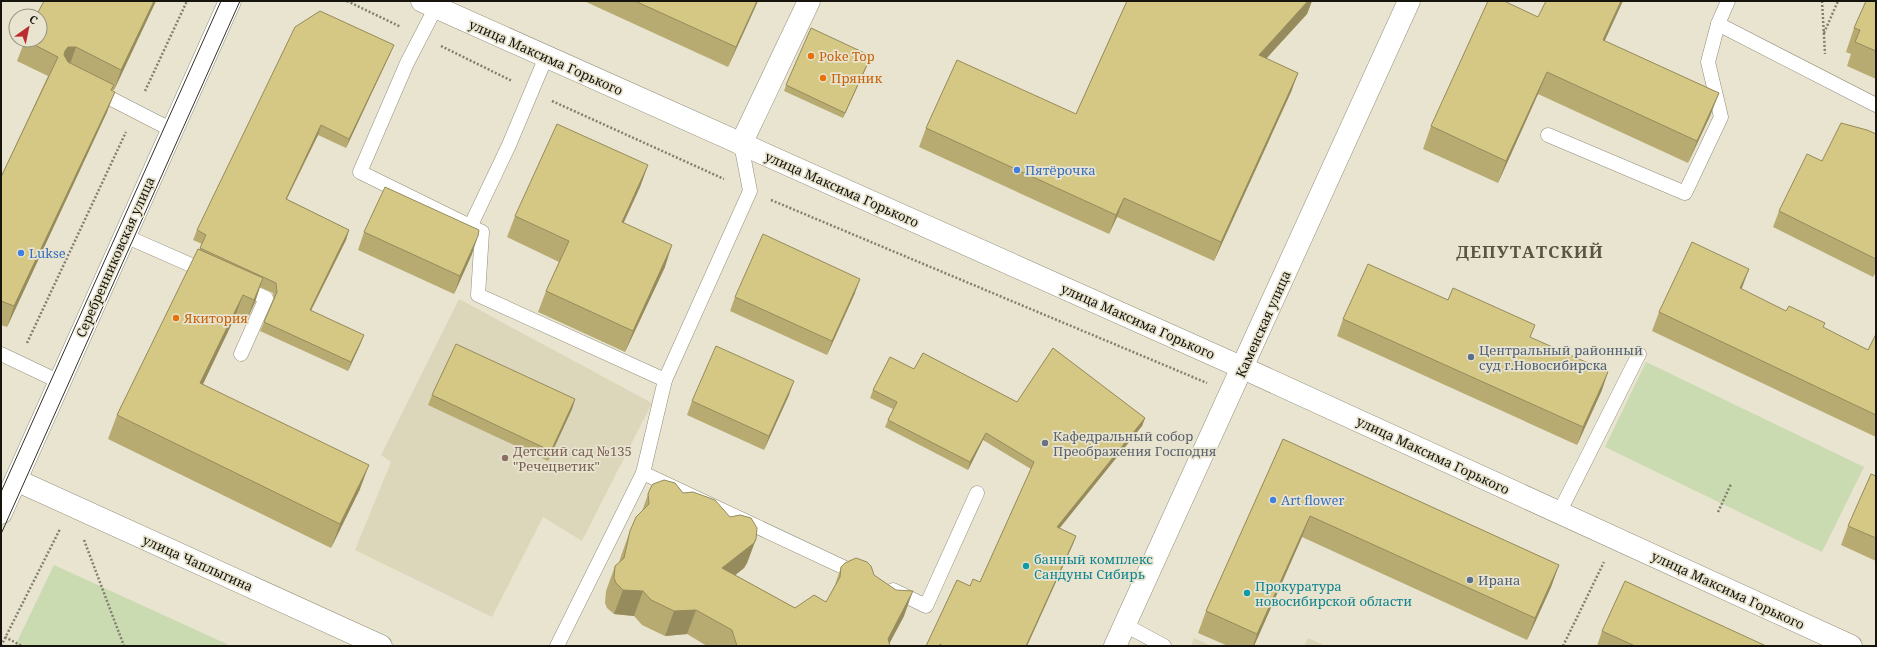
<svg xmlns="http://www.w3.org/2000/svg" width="1877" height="647" viewBox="0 0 1877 647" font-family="'Noto Serif',serif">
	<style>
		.built { fill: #dcd6bb }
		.green { fill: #cadab1 }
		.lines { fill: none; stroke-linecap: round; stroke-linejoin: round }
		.service-casing { stroke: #938f7c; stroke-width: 15 }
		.minor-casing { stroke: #938f7c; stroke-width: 23 }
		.tertiary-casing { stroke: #938f7c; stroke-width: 23 }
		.path { stroke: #827f71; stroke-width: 2.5; stroke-dasharray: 2 2; stroke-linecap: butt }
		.service { stroke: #fff; stroke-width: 14 }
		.minor { stroke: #fff; stroke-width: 22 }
		.tertiary { stroke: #fff; stroke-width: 22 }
		.tram { stroke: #312f26; stroke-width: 1 }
		.wall { fill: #b7ab72 }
		.shaded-wall { fill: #958b5c }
		.building { fill: #d5c784; stroke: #958b5c }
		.food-dot { fill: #e8710a; stroke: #e8e4cf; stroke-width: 1.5 }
		.shop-dot { fill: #3f7fe0; stroke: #e8e4cf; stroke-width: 1.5 }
		.service-dot { fill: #5c6f8a; stroke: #e8e4cf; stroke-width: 1.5 }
		.worship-dot { fill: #6b7280; stroke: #e8e4cf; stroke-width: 1.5 }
		.education-dot { fill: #8d6e63; stroke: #e8e4cf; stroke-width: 1.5 }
		.culture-dot { fill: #0f9aa8; stroke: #e8e4cf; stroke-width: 1.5 }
		.labels { text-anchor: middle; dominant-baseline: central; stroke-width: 3.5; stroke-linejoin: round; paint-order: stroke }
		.food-label { font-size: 13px; fill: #c56008; stroke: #e8e4cf; text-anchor: start }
		.street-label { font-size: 13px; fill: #16140d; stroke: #e8e4cf }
		.shop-label { font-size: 13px; fill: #366cbe; stroke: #e8e4cf; text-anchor: start }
		.service-label { font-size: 13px; fill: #4e5e75; stroke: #e8e4cf; text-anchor: start }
		.worship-label { font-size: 13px; fill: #5b616d; stroke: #e8e4cf; text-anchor: start }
		.education-label { font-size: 13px; fill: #785e54; stroke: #e8e4cf; text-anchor: start }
		.culture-label { font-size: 13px; fill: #0d838f; stroke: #e8e4cf; text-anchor: start }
		.district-label { font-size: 17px; font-weight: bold; letter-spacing: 1px; fill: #585544; stroke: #e8e4cf }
	</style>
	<rect width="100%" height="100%" fill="#e8e4cf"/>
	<!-- built -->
	<g class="built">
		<path d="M459,299L652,403L582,541L543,517L492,617L355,550L391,462L381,455Z"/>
		<path d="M1194,638L1211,646H1191Z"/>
		<path d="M1308,638L1326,646H1304Z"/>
	</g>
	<!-- green -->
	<g class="green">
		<path d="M1646,362L1864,467L1822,552L1605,447Z"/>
		<path d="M54,565L231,646H15Z"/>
	</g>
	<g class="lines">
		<defs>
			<g id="service">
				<path d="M436,7L407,63L360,172L482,232L478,295L665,380L750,191L741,144"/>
				<path d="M1718,24L1876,105"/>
				<path d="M96,91L172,130"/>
				<path d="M1548,135L1685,193L1721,117L1708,62L1718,24L1728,1"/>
				<path d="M470,227L509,145L546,57"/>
				<path d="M125,236L207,272"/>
				<path d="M241,287L266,298L241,354"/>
				<path d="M1,354L60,382"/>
				<path d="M643,473L665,380"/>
				<path d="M1559,513L1639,354"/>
				<path d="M893,590L926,606L977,493"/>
				<path d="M1125,625L1164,646"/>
				<path d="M557,646L643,473L858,574"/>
			</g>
			<g id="minor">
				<path d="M741,144L809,1"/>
				<path d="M16,480L381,646"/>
			</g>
			<g id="tertiary">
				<path d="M422,1L1243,368L1851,646"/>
				<path d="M1,513L230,1"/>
				<path d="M1115,646L1409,1"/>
			</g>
		</defs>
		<!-- service casing -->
		<use href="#service" class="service-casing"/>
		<!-- minor casing -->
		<use href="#minor" class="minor-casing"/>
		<!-- tertiary casing -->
		<use href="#tertiary" class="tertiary-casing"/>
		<!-- path -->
		<g class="path">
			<path d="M347,1L401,27"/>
			<path d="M1822,1L1825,54"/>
			<path d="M1824,33L1838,1"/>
			<path d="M441,46L512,81"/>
			<path d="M145,91L187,1"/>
			<path d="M552,101L724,179"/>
			<path d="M771,200L1207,383"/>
			<path d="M27,343L126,132"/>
			<path d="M1718,512L1731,484"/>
			<path d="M84,540L124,646"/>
			<path d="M5,637L22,646"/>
			<path d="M1,646L60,529"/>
			<path d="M1563,646L1604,562"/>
		</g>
		<!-- service -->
		<use href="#service" class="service"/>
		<!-- minor -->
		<use href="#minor" class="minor"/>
		<!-- tertiary -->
		<use href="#tertiary" class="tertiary"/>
		<!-- tram -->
		<g class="tram">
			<path d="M1,492L221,1"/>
			<path d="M1,534L240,1"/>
		</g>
	</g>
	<!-- wall -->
	<g class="wall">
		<path d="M44,1H156L114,90H112L107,112L7,327L1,325V177L48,76L17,61L25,40Z"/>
		<path d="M584,1H758L728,67Z"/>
		<path d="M1127,1H1312L1307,14L1266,59L1298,73L1291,92L1214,261L1117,217L1109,234L919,147L926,128L1076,114Z"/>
		<path d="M1876,1V79L1847,66L1851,54L1846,52L1854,28Z"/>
		<path d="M1538,17L1605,41L1719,93L1710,116L1688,163L1538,94L1498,183L1423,149L1431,126Z"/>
		<path d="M390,54L346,148L318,135L287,199L349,230L346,240L311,311L364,335L360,345L348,371L260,331L264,322L274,300L273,293L260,287L255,302L245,324L234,319L203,384L360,489L331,548L108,439L117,415L202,244L193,240L197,230Z"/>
		<path d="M869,61L843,118L784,91L786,85Z"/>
		<path d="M1876,134V272L1873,277L1773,227L1779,211L1822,161Z"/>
		<path d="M648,165L640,187L623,223L665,267L625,352L538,312L546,291L559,262L507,237L515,216Z"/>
		<path d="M364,232L472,254L454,294L358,250Z"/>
		<path d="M1741,289L1786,311L1823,328L1868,350L1876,334V437L1652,331L1659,312Z"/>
		<path d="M855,293L827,355L730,311L735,297Z"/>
		<path d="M1343,319L1530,337L1602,390L1577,445L1337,336Z"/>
		<path d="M1053,348L1145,418L1142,426L1059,529L1076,536L1073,544L1027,646H926L957,580L970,586L973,579L980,582L1031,469L983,440L968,470L885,427L888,420L893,409L870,398L873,390L890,357L914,369L923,353L1017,402Z"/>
		<path d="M432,395L575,399L572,409L548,461L428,405Z"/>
		<path d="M789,395L764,450L687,415L692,401Z"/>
		<path d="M1283,439L1559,565L1551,587L1527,640L1302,537L1254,646H1228L1198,633L1206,611Z"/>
		<path d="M1876,476V561L1841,545L1848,526Z"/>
		<path d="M650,489L683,493L730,517L756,539L747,563L744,568L735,575L795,608L826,602L835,585L841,567L874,575L904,616L889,644L890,646H707L687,634L665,636L642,625L634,616L614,614L607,608L605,603L606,591L615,566L619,563L621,556L630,531L642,511Z"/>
		<path d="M1602,631L1766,646H1597Z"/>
	</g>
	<!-- shaded-wall -->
	<g class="shaded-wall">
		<path d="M154,1H156L114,90L121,70Z"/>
		<path d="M757,1H758L728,67L736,47Z"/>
		<path d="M1308,1H1312L1307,14L1252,74L1259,55Z"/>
		<path d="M1621,1H1623L1595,62L1603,40Z"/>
		<path d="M394,45L390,54L346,148L349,139Z"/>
		<path d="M68,47H76L69,67L61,68L65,51Z"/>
		<path d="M871,56L869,61L843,118L845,113Z"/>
		<path d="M1547,72L1538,94L1498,183L1506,161Z"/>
		<path d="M1298,73L1291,92L1214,261L1221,242Z"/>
		<path d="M115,92L107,112L7,327L14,306Z"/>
		<path d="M1719,93L1710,116L1688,163L1697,141Z"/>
		<path d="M321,125L318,135L282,208L286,199Z"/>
		<path d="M648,165L640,187L614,244L622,222Z"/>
		<path d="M1124,198L1117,217L1109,234L1116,215Z"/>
		<path d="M349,230L346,240L306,320L310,310Z"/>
		<path d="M478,236L472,254L454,294L460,276Z"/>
		<path d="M672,245L665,267L625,352L633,331Z"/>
		<path d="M1749,269L1742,288L1733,307L1740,288Z"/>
		<path d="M263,278L255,302L245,324L254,300Z"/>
		<path d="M860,279L855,293L827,355L832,341Z"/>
		<path d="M243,295L234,319L192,407L200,383Z"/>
		<path d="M364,335L360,345L348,371L351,362Z"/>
		<path d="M1608,372L1602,390L1577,445L1583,427Z"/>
		<path d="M794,381L789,395L764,450L769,436Z"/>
		<path d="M575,399L572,409L548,461L551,451Z"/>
		<path d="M1145,418L1142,426L1054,535L1057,527Z"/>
		<path d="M986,433L983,440L968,470L970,462Z"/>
		<path d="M369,465L360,489L331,548L340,524Z"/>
		<path d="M1310,516L1302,537L1254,646H1253L1257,634Z"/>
		<path d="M1076,536L1073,544L1027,646H1026Z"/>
		<path d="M756,539L747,563L744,568L713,593L722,568Z"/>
		<path d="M1559,565L1551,587L1527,640L1535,618Z"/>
		<path d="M623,590L643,591L634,616L614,614Z"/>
		<path d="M913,591L904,616L888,646V639Z"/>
		<path d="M696,610L687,634L665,636L674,611Z"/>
	</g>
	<!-- building -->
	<g class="building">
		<path d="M44,1H154L121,70L76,47H68L65,51L64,55L68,62L114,85L111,90L115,92L14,306L1,301V177L58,57L25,40H40V16H36Z"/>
		<path d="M635,1H757L736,47Z"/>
		<path d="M1127,1H1308L1259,55L1298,73L1221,242L1124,198L1116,215L926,128L957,60L1076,114Z"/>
		<path d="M1488,1H1504L1538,17L1546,1H1621L1603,40L1719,93L1697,141L1547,72L1506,161L1431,126Z"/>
		<path d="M1866,1H1876V51L1855,42L1860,30L1854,28Z"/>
		<path d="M320,11L394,45L349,139L321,125L286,199L349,230L310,310L364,335L351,362L264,322L277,292L276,283L200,248L206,235L197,230L295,27Z"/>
		<path d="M811,28L871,56L845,113L786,85Z"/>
		<path d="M1841,123L1867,130L1876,134V259L1779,211L1807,154L1822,161Z"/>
		<path d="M557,124L648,165L622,222L672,245L633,331L546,291L569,241L515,216Z"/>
		<path d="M385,187L479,230L478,236L460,276L364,232Z"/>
		<path d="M763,234L860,279L832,341L735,297Z"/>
		<path d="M1692,242L1749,269L1740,288L1786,311L1789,306L1825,323L1823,327L1868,350L1876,334V415L1659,312Z"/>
		<path d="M198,249L263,278L254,300L243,295L200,383L369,465L340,524L117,415Z"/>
		<path d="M1368,264L1448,300L1453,288L1535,325L1530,337L1608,372L1583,427L1343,319Z"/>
		<path d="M456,344L575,399L551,451L432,395Z"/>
		<path d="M716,346L794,381L769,436L692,401Z"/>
		<path d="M1053,348L1145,418L1057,527L1076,536L1026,646H940L941,644L938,646H926L957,580L970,586L973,579L980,582L1034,462L986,433L970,462L888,420L897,402L873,390L890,357L914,369L923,353L1017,402Z"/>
		<path d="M1283,439L1559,565L1535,618L1310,516L1257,634L1206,611Z"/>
		<path d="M1871,474L1876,476V538L1848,526Z"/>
		<path d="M664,480L675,483L683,493L693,492L715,500L730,517L740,515L751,518L757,528L756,539L754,543L722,568L795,608L814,595L826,602L840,577L841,567L845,563L856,558L867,562L871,566L874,575L896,590L913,591L888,639L890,646H737L732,630L696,610L674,611L651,600L643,591L623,590L616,583L614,578L615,566L624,558L630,531L636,517L649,504L648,494L650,489L653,484Z"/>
		<path d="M1625,581L1766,646H1635L1602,631Z"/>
	</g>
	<!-- markers -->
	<g class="food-dot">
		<circle cx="811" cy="56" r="4"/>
		<circle cx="823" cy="78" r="4"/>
		<circle cx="176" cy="318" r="4"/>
	</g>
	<g class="shop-dot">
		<circle cx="1017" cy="170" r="4"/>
		<circle cx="21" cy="253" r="4"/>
		<circle cx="1273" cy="500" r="4"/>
	</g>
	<g class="service-dot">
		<circle cx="1471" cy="357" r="4"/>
		<circle cx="1470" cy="580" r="4"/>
	</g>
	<circle class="worship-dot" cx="1045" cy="443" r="4"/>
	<circle class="education-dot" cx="505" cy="458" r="4"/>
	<g class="culture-dot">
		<circle cx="1026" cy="566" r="4"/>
		<circle cx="1247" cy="593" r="4"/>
	</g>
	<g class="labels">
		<!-- food labels -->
		<g class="food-label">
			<text x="819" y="56">Poke Top</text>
			<text x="831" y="78">Пряник</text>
			<text x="184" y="318">Якитория</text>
		</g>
		<!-- street labels -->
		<g class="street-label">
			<text transform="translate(546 57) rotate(24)">улица Максима Горького</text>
			<text transform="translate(842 189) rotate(24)">улица Максима Горького</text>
			<text transform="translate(115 257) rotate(-66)">Серебренниковская улица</text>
			<text transform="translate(1138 321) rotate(24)">улица Максима Горького</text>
			<text transform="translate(1263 324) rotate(-66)">Каменская улица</text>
			<text transform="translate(1433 455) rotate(25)">улица Максима Горького</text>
			<text transform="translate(198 563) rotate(24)">улица Чаплыгина</text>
			<text transform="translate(1728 590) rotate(25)">улица Максима Горького</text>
		</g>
		<!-- shop labels -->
		<g class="shop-label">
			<text x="1025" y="170">Пятёрочка</text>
			<text x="29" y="253">Lukse</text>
			<text x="1281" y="500">Art flower</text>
		</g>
		<!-- service labels -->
		<g class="service-label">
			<text x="1479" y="350">Центральный районный<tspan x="1479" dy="15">суд г.Новосибирска</tspan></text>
			<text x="1478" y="580">Ирана</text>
		</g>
		<!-- worship labels -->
		<g class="worship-label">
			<text x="1053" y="436">Кафедральный собор<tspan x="1053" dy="15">Преображения Господня</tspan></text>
		</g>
		<!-- education labels -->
		<g class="education-label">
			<text x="513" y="451">Детский сад №135<tspan x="513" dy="15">"Речецветик"</tspan></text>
		</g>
		<!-- culture labels -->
		<g class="culture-label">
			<text x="1034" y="559">банный комплекс<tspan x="1034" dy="15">Сандуны Сибирь</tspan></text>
			<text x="1255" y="586">Прокуратура<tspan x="1255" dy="15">новосибирской области</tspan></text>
		</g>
		<!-- district labels -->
		<g class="district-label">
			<text x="1530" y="251">ДЕПУТАТСКИЙ</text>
		</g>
	</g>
	<!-- border -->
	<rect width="1877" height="647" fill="none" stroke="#16140d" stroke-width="4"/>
	<!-- north arrow -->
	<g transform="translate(28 28) rotate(33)"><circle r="19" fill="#e8e4cf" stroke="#949181"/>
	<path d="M0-3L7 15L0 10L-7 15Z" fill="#bb2b30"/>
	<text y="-6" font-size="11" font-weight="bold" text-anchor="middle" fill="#16140d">С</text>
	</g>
</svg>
